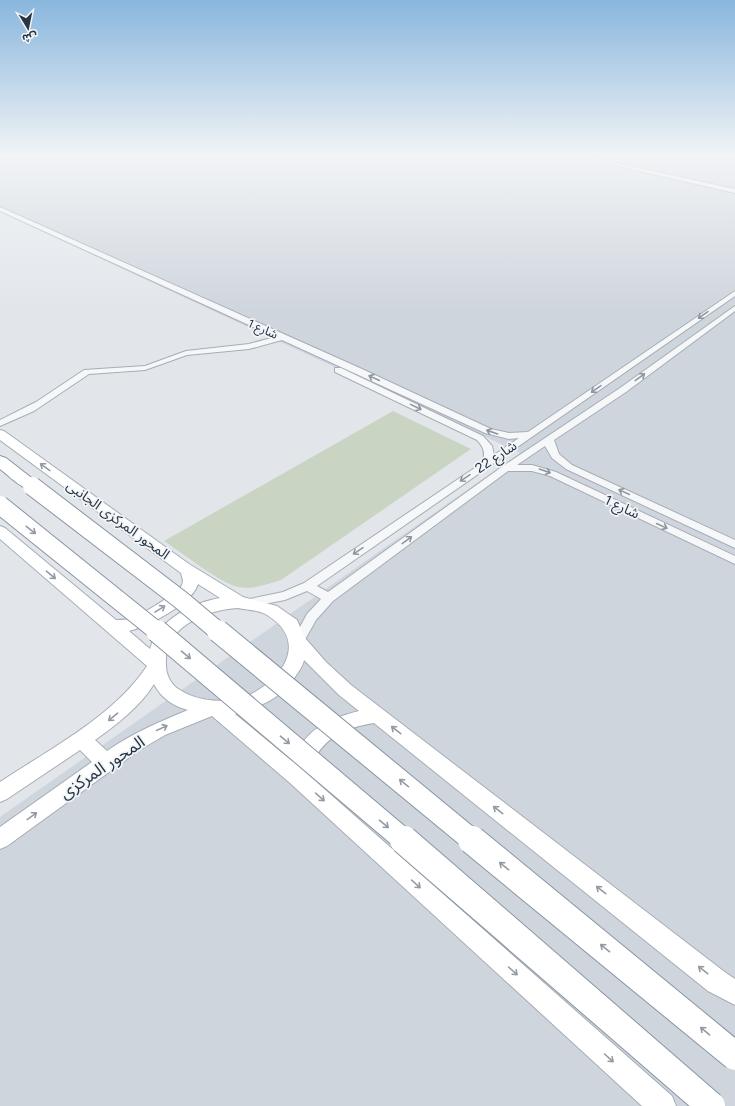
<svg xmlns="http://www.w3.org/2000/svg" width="735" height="1106" viewBox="0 0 735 1106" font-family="Figtree,'Noto Sans Arabic',sans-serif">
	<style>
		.built { fill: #cfd5dd }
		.green { fill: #c9d5c2 }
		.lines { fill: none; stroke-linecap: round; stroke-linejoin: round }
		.minor-casing { stroke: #a7adb6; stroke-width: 2 }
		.secondary-casing { stroke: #a7adb6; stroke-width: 2 }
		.trunk-casing { stroke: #8895a3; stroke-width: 2 }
		.minor { fill: #f5f7f9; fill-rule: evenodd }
		.secondary { fill: #fff; fill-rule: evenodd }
		.trunk { fill: #fff; fill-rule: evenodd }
		.trunk-bridge-far2-casing { stroke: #8895a3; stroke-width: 20; stroke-linecap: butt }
		.trunk-bridge-far1-casing { stroke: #8895a3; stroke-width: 24; stroke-linecap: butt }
		.trunk-bridge-casing { stroke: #8895a3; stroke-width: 30; stroke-linecap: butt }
		.trunk-bridge-far2 { stroke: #fff; stroke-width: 18 }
		.trunk-bridge-far1 { stroke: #fff; stroke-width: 22 }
		.trunk-bridge { stroke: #fff; stroke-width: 28 }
		.oneway { stroke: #8f969e }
		.oneway2 { stroke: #949aa2 }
		.labels { text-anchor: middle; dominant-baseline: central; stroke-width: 3.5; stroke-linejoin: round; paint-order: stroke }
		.far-street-label { font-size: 12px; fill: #293544; stroke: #f1f5f8 }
		.street-label { font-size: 14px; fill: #293544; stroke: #f1f5f8 }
		.near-street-label { font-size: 17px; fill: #293544; stroke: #f1f5f8 }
	</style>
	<rect width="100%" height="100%" fill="#e2e6eb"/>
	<!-- built -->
	<path class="built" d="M0,156H735V1106H0V817L520,453L0,212Z"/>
	<!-- green -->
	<path class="green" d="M393,411L471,449L281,580C268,584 252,590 238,587C220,583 181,552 164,541Z"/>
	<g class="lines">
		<defs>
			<g id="minor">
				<path d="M575,156H583L735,189V193Z"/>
				<path d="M0,207L362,369L491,429L509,433L528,432L735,291V296L317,586L328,592L503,466L620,388L735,306V311L626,392L554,440L559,454L572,465L735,540V548L566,469L552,458L545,446L517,465H532L556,472L735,556V564L550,476L532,471H508L333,601L316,620L302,645L298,647L294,645L292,642L307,614L321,599L307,591L285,600L249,607L245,606L243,603L245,600L283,592L304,583L482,463C486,454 484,447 477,440L335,372V368H341L483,436L492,446L494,455L519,438L509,439L485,433L282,340L249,349L187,355L145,370L89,374L34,411L0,426V420L36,402L84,370L145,366L186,351L249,344L275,337L0,211Z"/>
			</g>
			<path id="secondary" d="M0,430L4,431L189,564L243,597L277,606L297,620L305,638L326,662L351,685L726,973L735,979V1005L708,991L374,723C339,729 323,739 308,770L304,771L672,1096L676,1106H642L290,783L212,716L165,735L138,751L7,846L0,849V827L92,762L80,750L7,799L0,802V782C50,749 114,716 147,666L0,539V526L5,528L116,620C121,620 127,620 132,618C140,616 179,592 182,585C184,581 182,577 181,573L0,440ZM198,584L220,598C192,603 159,619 150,649L129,631C147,627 193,603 198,584ZM238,608C247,610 260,610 267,615C306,639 287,674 255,692C234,705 200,703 180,690C171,685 166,675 166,665C163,626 207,610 238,608ZM304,660L339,695L359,711C327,719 305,730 292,761L235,714C260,706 280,700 295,677C299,671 303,666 304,660ZM154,684C161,698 173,706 188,710C159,722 133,733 107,751L95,740C116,725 140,707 154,684Z"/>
			<path id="trunk" d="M0,456L6,458L38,483L40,486L38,489C24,493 11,477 0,469Z"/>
		</defs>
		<!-- minor casing -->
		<use href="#minor" class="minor-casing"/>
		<!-- secondary casing -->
		<use href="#secondary" class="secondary-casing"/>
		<!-- trunk casing -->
		<use href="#trunk" class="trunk-casing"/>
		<!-- minor -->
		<use href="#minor" class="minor"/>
		<!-- secondary -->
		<use href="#secondary" class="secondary"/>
		<!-- trunk -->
		<use href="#trunk" class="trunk"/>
		<defs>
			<g id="trunk-bridge-far2">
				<path d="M32,486L181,600L219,632"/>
				<path d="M0,505L158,632"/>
			</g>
			<g id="trunk-bridge-far1">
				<path d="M157,631L405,841"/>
				<path d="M218,631L473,841"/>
			</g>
			<g id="trunk-bridge">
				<path d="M404,840L711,1106"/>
				<path d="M472,840L735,1056"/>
			</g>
		</defs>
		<!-- trunk-bridge-far2 casing -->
		<use href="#trunk-bridge-far2" class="trunk-bridge-far2-casing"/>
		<!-- trunk-bridge-far1 casing -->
		<use href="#trunk-bridge-far1" class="trunk-bridge-far1-casing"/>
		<!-- trunk-bridge casing -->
		<use href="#trunk-bridge" class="trunk-bridge-casing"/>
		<!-- trunk-bridge-far2 -->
		<use href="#trunk-bridge-far2" class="trunk-bridge-far2"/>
		<!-- trunk-bridge-far1 -->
		<use href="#trunk-bridge-far1" class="trunk-bridge-far1"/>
		<!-- trunk-bridge -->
		<use href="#trunk-bridge" class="trunk-bridge"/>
	</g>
	<!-- one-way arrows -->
	<defs><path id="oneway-shaft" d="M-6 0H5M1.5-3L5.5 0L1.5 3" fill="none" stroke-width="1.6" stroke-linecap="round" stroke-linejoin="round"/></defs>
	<g class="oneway">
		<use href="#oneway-shaft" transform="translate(703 315) rotate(145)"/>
		<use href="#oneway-shaft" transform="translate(640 377) rotate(-36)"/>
		<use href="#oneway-shaft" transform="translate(374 378) rotate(-155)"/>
		<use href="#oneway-shaft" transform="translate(596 389) rotate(145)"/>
		<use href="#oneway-shaft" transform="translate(416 407) rotate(26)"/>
		<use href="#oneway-shaft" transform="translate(492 432) rotate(-161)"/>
		<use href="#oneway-shaft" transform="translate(545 471) rotate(19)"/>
		<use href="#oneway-shaft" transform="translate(465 478) rotate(146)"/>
		<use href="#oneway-shaft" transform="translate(624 492) rotate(-155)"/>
		<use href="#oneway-shaft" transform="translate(662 526) rotate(25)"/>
		<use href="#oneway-shaft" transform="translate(407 540) rotate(-36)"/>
		<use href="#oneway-shaft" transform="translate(358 551) rotate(146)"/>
	</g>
	<g class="oneway2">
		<use href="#oneway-shaft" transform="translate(45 467) rotate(-144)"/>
		<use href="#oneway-shaft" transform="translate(31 530) rotate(38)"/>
		<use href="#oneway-shaft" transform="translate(51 575) rotate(40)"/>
		<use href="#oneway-shaft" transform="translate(160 609) rotate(-32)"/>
		<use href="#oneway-shaft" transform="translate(186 655) rotate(40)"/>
		<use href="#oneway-shaft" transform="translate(113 717) rotate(140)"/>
		<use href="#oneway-shaft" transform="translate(162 728) rotate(-25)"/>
		<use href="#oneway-shaft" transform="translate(396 730) rotate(-142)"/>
		<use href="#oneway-shaft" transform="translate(285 740) rotate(40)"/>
		<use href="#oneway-shaft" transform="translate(404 783) rotate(-141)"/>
		<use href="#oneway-shaft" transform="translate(320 797) rotate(42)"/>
		<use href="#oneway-shaft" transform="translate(498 810) rotate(-142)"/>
		<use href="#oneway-shaft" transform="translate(32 816) rotate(-36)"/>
		<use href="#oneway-shaft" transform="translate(384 824) rotate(40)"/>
		<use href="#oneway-shaft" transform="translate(504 866) rotate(-141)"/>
		<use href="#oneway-shaft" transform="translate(416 884) rotate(42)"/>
		<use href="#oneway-shaft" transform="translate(601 890) rotate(-142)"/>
		<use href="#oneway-shaft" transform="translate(605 948) rotate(-141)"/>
		<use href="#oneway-shaft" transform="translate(703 970) rotate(-142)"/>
		<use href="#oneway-shaft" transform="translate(513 971) rotate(42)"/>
		<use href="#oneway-shaft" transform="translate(705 1031) rotate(-140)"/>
		<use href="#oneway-shaft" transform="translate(609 1058) rotate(42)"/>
	</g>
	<!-- sky -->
	<linearGradient id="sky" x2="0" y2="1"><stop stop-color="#89b6dd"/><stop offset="0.5" stop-color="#f2f4f6"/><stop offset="1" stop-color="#f2f4f6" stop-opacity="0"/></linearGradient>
	<rect width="735" height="311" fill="url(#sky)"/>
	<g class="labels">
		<!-- far-street labels -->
		<g class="far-street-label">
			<text transform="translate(263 329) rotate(24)">شارع 1</text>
		</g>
		<!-- street labels -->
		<g class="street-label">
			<text transform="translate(496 457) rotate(-34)">شارع 22</text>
			<text transform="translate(622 507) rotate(25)">شارع 1</text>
			<text transform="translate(118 520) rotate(36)">المحور المركزى الجانبى</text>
		</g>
		<!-- near-street labels -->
		<g class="near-street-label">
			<text transform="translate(102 767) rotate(-34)">المحور المركزى</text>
		</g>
	</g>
	<!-- north arrow -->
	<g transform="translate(28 28) rotate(170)" stroke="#f1f5f8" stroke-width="3" paint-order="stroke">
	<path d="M0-3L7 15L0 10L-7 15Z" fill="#293544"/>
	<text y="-6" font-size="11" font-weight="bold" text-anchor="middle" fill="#293544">ش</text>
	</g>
</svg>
